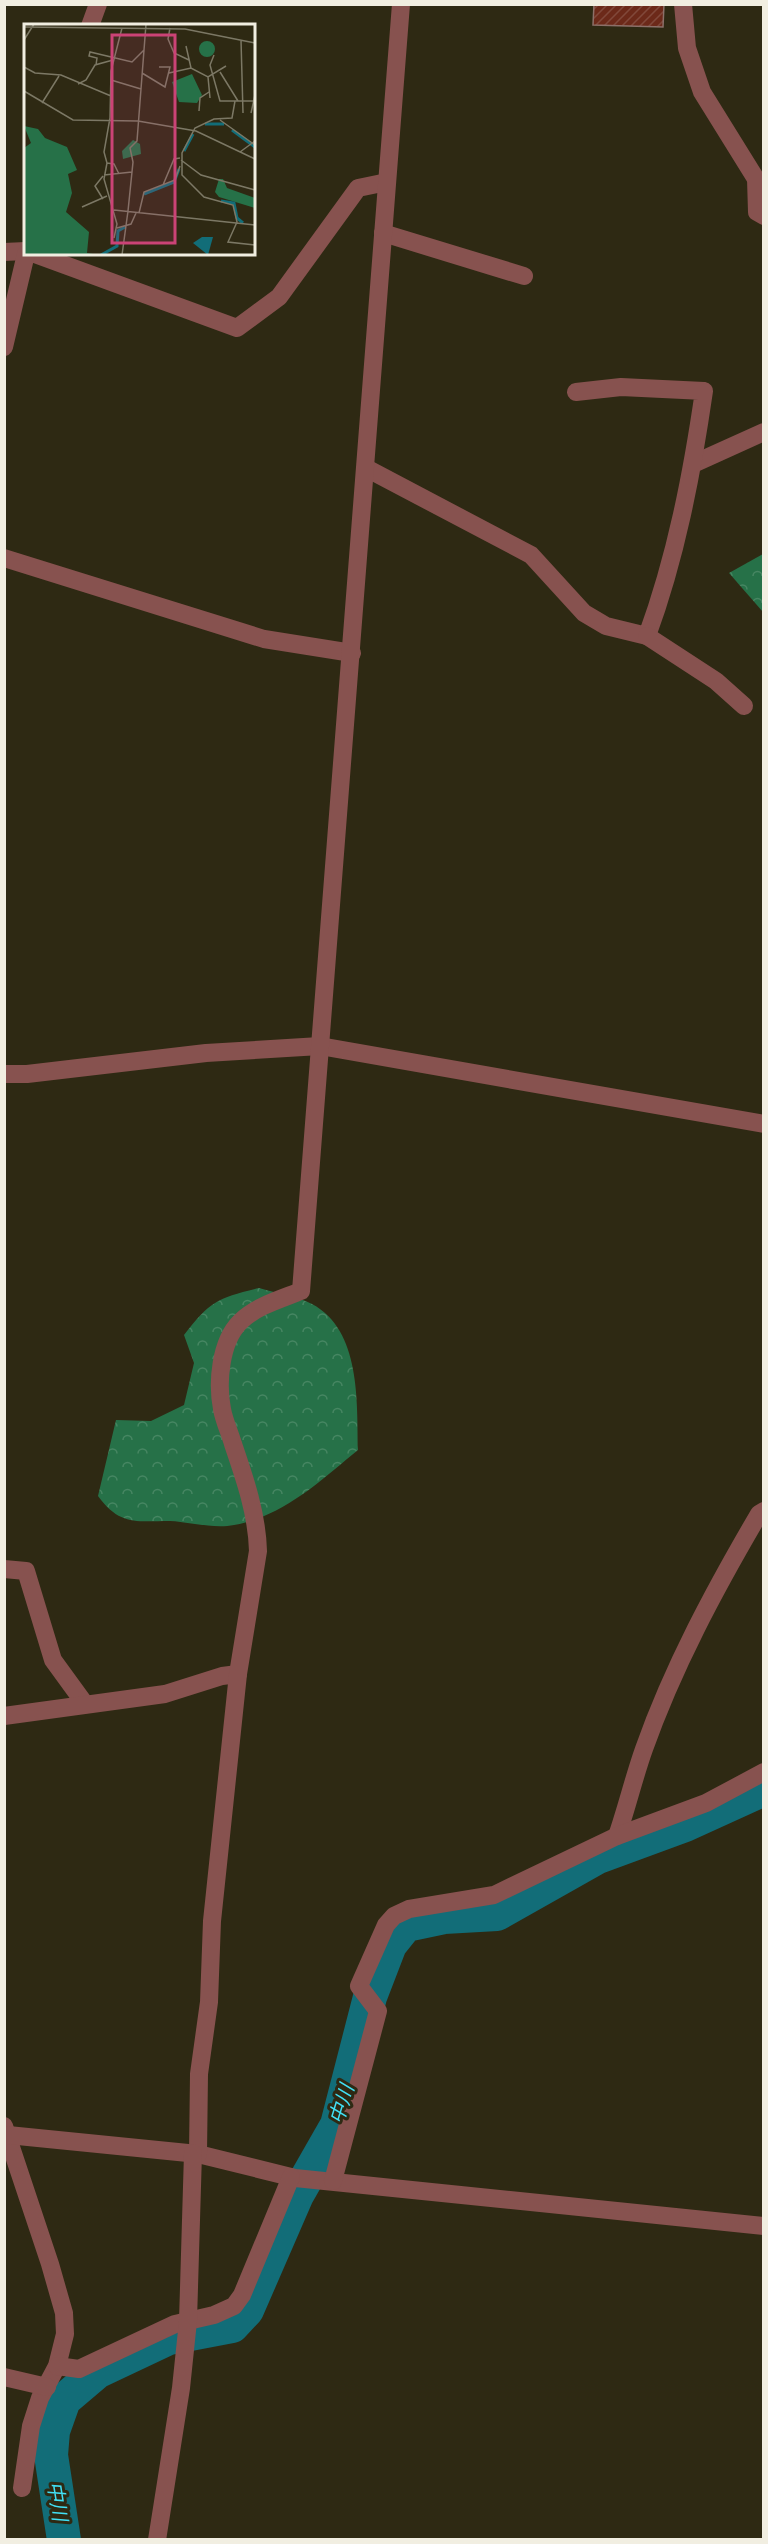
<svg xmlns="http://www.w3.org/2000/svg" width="768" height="2544" viewBox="0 0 768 2544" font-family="'IBM Plex Serif','Noto Sans JP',serif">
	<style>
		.forest { fill: url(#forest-crowns) }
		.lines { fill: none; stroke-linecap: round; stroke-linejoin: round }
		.river { stroke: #126d78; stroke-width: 34 }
		.building { fill: url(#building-hatch); stroke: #8c7069; stroke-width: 1.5 }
		.minor { stroke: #87524f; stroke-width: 18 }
		.labels { text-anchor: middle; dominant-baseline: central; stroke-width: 6; stroke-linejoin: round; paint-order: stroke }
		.water-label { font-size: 20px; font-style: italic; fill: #41e0f5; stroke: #2e2913 }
		.inset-river { fill: none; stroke: #126d78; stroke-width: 3 }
		.inset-road { fill: none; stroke: #7c7865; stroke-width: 1.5 }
		.view { fill: #cb4376; fill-opacity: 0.15; stroke: #cb4376; stroke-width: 3 }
		.inset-edge { fill: none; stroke: #f1eee1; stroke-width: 3 }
	</style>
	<defs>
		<pattern id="forest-crowns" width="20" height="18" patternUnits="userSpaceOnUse" patternTransform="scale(1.5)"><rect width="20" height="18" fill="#267148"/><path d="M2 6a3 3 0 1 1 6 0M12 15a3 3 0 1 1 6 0" fill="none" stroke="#468662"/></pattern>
		<pattern id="building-hatch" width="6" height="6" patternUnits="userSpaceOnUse" patternTransform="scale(1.5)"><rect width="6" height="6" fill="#6c2919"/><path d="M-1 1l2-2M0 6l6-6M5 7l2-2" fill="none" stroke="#81483a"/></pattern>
	</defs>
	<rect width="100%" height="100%" fill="#2e2913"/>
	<!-- forest -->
	<g class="forest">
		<path d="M763,554V612L729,573Z"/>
		<path d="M259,1288C275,1293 297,1296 312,1304C361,1330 357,1402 358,1450C320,1481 284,1516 234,1525C214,1529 190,1522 170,1521C136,1521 120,1526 98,1496L116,1420L151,1421L184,1405L194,1363L184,1335C210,1301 218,1298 259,1288Z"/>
	</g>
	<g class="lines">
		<!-- river -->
		<path class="river" d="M64,2540L51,2455L53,2431L64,2400L97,2372L169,2338L232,2326L247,2310L297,2195L337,2125L370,1997L390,1945L406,1925L444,1917L497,1914L598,1857L685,1825L764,1789"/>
	</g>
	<!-- building -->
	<path class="building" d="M594,4H664L663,27L593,25Z"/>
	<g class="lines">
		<!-- minor -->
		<g class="minor">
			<path d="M683,4L687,48L702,92L756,179L757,212L764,216"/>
			<path d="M90,26L98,4"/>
			<path d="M383,233L524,276"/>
			<path d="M4,252L26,251"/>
			<path d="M35,254L237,328L279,297L358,188L387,182"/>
			<path d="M4,347L26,254"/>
			<path d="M693,464L764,432"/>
			<path d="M366,468L531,555L584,613L606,626L647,636C676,557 692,474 704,391L621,387L576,392"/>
			<path d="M4,558L264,639L352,653"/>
			<path d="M647,636L716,681L744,706"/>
			<path d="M4,1074H27L206,1053L320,1046L764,1124"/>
			<path d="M4,1569L26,1571L53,1660L85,1704"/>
			<path d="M4,1716L165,1694L222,1676L238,1674"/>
			<path d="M617,1836C627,1807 634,1777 644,1749C673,1667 715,1589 759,1514L764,1511"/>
			<path d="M4,2126L50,2264L64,2313L65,2334L57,2366L40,2398L31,2426L22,2488"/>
			<path d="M8,2135L198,2154L295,2178L764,2226"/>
			<path d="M198,2154L199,2074L209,2002L212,1921L238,1674L258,1551C257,1514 245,1479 233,1444C230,1433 224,1421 222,1409C217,1383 220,1342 240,1322C256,1306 281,1299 301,1291L401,4"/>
			<path d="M333,2181L378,2011L359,1986L386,1925L394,1916L409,1909L494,1895L617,1836L706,1803L764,1772"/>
			<path d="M57,2366L79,2369L175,2324L214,2315L234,2306L242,2295L291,2177"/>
			<path d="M4,2377L47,2387"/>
			<path d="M157,2540L181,2388L188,2321L193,2153"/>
		</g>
	</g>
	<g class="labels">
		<!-- water labels -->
		<g class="water-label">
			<text transform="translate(341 2104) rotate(-73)">中川</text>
			<text transform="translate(58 2501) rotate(81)">中川</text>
		</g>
	</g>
	<!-- overview -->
	<g transform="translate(24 24)">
		<rect width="231" height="231" fill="#2e2913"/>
		<path d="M175 25a8 8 0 1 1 16 0a8 8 0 1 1-16 0ZM168,50L178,71L173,79L155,78L148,58ZM0,102L14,105L21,114L43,123L53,146L44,150L48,169L42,188L65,208L63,229L75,231H0V124L7,119ZM109,116L116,120L117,130L99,135L98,127ZM195,155H199L203,164L231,174V184L195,173L191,168Z" fill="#267148"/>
		<path d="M178,213H189L184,231L169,219Z" fill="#126d78"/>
		<path class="inset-river" d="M181,100H200M208,106L231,123M160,127L169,110M120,170L150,158L155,145M197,177L210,179L213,194L219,199M77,231L93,222L94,207L101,203"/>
		<path class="inset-road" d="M0,3L161,5L231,19M146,4L144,15L150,29L165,36M0,16L10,0M217,16L219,89M162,22L167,44M190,31L186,41L196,77H231M72,41L73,34L65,32L66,28L108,38L120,26M0,43L11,49L37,51L87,72M196,48L214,77M118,49L141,63L146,43H135M145,49L167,44L184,53L202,42M184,53L186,74M87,56L117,65M54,60L62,56L71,41L89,36M0,67L49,96L114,97L172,107L231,135M211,77L208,94L190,95L171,104L158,129V151L180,173L209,181L213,198L204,218L231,221M18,79L35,52M175,87L176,74L185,68M227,89L231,71M196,96L231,121M216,128L231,117M157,136L177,151L231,166M83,139L90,140L95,150M80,151L108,148M139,161L150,135L156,134M79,175L71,162L79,152M58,183L83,172M90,186L231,201M104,187L109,138L106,124L113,117L122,0M115,189L120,168L151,156L156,142M93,204L107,200L112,189M90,214L93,200L80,155L83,139L80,128L86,94L87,47L98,4M98,231L104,187"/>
		<path class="view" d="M88,11H151V219H88Z"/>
		<rect width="231" height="231" class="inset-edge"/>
	</g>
	<!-- border -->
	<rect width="768" height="2544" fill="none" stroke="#f1eee1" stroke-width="12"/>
</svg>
